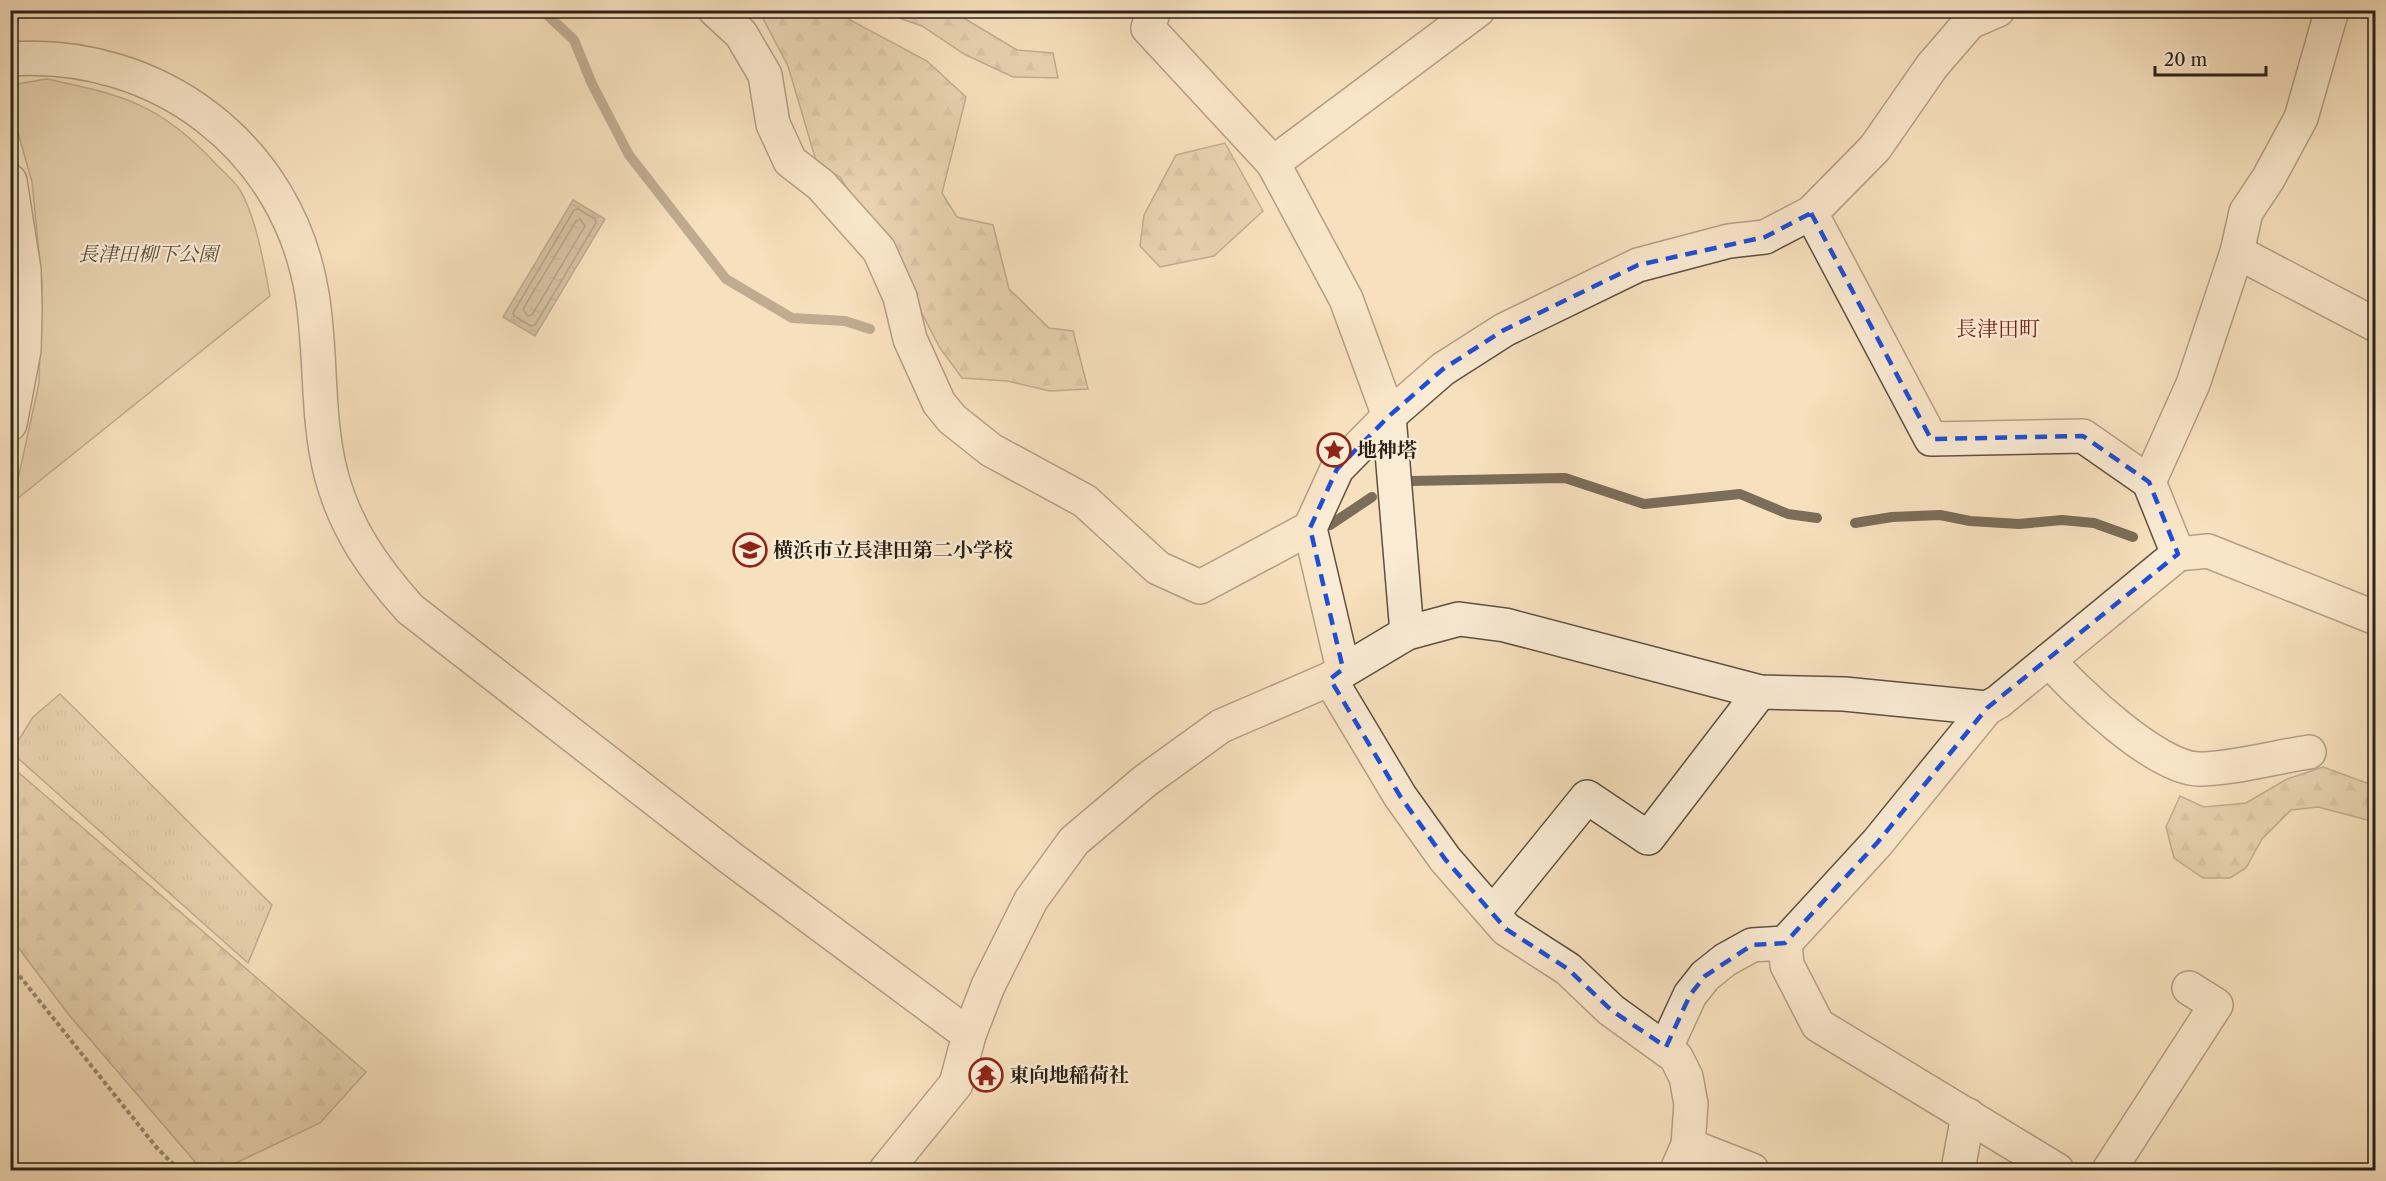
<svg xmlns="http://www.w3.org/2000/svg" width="2386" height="1181" viewBox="0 0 2386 1181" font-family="'Libre Caslon Text','Noto Serif JP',serif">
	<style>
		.grass { fill: url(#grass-tufts); stroke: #7f705c; stroke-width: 1.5 }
		.forest { fill: url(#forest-firs); stroke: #7f705c; stroke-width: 1.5 }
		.park { fill: #d4c0a1; stroke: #7f705c; stroke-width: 1.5 }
		.water { fill: url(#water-ripples); stroke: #7b6d59; stroke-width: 1.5 }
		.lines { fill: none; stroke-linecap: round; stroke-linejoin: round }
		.shore { stroke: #6e604e; stroke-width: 1.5 }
		.stream { stroke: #7b6d59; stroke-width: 10 }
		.minor-casing { stroke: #5d5141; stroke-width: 36 }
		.path { stroke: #2a2118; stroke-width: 4; stroke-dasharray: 4.5 3; stroke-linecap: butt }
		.minor { stroke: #faebd4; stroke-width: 33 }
		.marked { fill: none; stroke: #1d4ed8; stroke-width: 4.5; stroke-dasharray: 12 8; stroke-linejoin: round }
		.labels { text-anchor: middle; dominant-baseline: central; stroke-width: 4.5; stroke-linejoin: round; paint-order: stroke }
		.park-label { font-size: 20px; font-style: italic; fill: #5d5141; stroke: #faebd4 }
		.poi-label { font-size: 20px; font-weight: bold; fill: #2a2118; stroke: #faebd4; text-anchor: start }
		.neighbourhood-label { font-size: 21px; fill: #7a1f14; stroke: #faebd4 }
	</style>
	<defs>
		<pattern id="grass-tufts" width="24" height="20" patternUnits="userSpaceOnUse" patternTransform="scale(1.5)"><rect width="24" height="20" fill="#d4c0a1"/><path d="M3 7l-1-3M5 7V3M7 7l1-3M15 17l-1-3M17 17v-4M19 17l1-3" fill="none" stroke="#b6a58a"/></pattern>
		<pattern id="forest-firs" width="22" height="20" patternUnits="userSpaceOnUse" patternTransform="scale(1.5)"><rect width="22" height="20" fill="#d4c0a1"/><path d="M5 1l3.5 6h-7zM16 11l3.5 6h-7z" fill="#b6a58a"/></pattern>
		<pattern id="water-ripples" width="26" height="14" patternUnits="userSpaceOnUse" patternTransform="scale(1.5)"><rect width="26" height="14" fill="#b19f85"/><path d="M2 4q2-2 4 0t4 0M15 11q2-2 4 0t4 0" fill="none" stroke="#90816c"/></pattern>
	</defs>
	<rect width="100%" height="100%" fill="#f7e0bd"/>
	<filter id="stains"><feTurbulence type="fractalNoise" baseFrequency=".00333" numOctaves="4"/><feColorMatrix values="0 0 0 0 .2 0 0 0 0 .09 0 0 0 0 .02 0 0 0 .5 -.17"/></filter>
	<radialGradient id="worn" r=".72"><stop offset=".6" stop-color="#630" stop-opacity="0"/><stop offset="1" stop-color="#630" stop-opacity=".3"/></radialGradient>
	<!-- grass -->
	<path class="grass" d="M60,694L272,905L248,963L11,752L33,717Z"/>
	<!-- forest -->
	<g class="forest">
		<path d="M759,11H845L850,20L927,61L966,97L942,193L957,217L993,225L1009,289L1049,328L1073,331L1088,389L1050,391L1007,381L962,378L940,348L916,302L840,177L817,164L788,66Z"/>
		<path d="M886,11H952L1017,50L1053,53L1058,78L1013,77L964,54L922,26L887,14Z"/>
		<path d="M1225,143L1263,211L1214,256L1160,267L1140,246L1144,215L1176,155Z"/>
		<path d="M11,766L366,1072L320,1123L221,1170H202L69,1015L11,938Z"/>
		<path d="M2323,767L2375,786V822L2318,807L2291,810L2262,839L2246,868L2230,878H2203L2174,858L2166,827L2180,796L2204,807L2246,803L2287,779Z"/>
	</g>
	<!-- park -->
	<path class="park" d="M47,79C123,95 160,104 215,163C222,171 234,180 240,190C256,217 264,264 270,296L13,502L39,383L42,283L32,182L11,108V85Z"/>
	<!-- water -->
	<path class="water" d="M573,200L605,219L535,336L503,317Z"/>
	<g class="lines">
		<!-- shore -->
		<g class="shore">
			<path d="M578,209L595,219L596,223L535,325L531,326L514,316L513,313L574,210Z"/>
			<path d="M580,219L585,226L532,315L528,316L523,309L576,221Z"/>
		</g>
		<!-- stream -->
		<g class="stream">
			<path d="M542,10L574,40L592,84L629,155L726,279L792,318L845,321L870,329"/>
			<path d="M1410,481L1565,478L1644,504L1740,494L1788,514L1817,518"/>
			<path d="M1855,523L1892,517L1940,515L1970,521L2019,524L2062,520L2094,523L2133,537"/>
			<path d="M1330,525L1372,497"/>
		</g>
		<defs>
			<g id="minor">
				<path d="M715,10L741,34L765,75L773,124L790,161L821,185L879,250L900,297L910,339L939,403L952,419L991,450L1085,501L1158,568L1200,587L1310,528"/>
				<path d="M1154,10L1148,28L1273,163"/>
				<path d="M2332,10L2301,118L2268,179L2246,212L2237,252L2376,325"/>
				<path d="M10,59C158,49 288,147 312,294C322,354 316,416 331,474C345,528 374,569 410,609L732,859L969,1035"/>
				<path d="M10,181L24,270L25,310L24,350L10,424"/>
				<path d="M1811,213L1931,439L2083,436L2149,482L2178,554"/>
				<path d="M2149,482L2193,384L2237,252"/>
				<path d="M1407,633L1389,416L1346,299L1273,163L1478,10"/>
				<path d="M2049,660C2075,691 2157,769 2199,769C2232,769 2275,757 2309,752"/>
				<path d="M1343,669L1310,528L1337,469L1389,416L1443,369L1504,330L1638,265L1729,241L1765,237L1811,213L1875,148L1932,66L1970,22L1998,10"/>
				<path d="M1330,679L1400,796L1445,859L1506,929L1568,969L1611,1010L1676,1057L1686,1077L1691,1104L1688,1145L1677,1170"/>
				<path d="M1493,913L1587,797L1648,838L1760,692"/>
				<path d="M1785,943L1787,965L1818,1025L2057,1170"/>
				<path d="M1666,1047L1690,995L1705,976L1725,960L1752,945L1785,943L1877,843L1987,708"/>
				<path d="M1688,1145L1752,1170"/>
				<path d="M886,1170L956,1084L969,1035L988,986L1031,900L1074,841L1145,781L1221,726L1330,679L1407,633L1459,619L1505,625L1760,692L1844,694L1987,708L1998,702L2178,554L2208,551L2376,618"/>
				<path d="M1958,1170L1968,1115"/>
				<path d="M2109,1170L2216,1005L2189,988"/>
			</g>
		</defs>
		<!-- minor casing -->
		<use href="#minor" class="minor-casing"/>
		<!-- path -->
		<path class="path" d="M10,964L157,1148L179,1170"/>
		<!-- minor -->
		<use href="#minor" class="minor"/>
	</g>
	<!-- marked area -->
	<path d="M0 0H2386V1181H0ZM1811,213L1931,439L2083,436L2149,482L2178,554L1987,708L1877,843L1785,943L1752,945L1705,976L1690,995L1666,1047L1611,1010L1568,969L1506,929L1445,859L1400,796L1330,679L1343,669L1310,528L1337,469L1389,416L1443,369L1504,330L1638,265L1765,237Z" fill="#f7e0bd" fill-opacity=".55" fill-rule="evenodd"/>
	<path class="marked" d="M1811,213L1931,439L2083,436L2149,482L2178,554L1987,708L1877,843L1785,943L1752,945L1705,976L1690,995L1666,1047L1611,1010L1568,969L1506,929L1445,859L1400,796L1330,679L1343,669L1310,528L1337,469L1389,416L1443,369L1504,330L1638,265L1765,237Z"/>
	<!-- icons -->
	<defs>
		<symbol id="sight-ring" viewBox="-11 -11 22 22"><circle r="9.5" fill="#faebd4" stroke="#8f2418" stroke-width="1.5"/><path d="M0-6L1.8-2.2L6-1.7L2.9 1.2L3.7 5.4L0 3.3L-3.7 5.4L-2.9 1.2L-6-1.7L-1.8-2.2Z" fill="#8f2418"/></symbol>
		<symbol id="school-ring" viewBox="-11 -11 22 22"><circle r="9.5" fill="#faebd4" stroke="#8f2418" stroke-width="1.5"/><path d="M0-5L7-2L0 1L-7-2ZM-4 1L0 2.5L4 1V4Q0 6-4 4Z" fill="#8f2418"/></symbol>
		<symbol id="temple-ring" viewBox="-11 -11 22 22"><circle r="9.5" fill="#faebd4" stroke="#8f2418" stroke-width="1.5"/><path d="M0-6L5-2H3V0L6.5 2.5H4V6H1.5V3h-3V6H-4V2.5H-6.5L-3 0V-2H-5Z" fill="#8f2418"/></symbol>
	</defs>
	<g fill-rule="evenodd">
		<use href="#sight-ring" x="1315" y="431" width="38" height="38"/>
		<use href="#school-ring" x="731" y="531" width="38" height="38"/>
		<use href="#temple-ring" x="967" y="1056" width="38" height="38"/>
	</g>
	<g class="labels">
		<!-- park labels -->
		<g class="park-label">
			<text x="148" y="254">長津田柳下公園</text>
		</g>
		<!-- poi labels -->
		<g class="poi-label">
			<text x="1357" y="450">地神塔</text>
			<text x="773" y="550">横浜市立長津田第二小学校</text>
			<text x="1009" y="1075">東向地稲荷社</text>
		</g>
		<!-- neighbourhood labels -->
		<g class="neighbourhood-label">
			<text x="1998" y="328">長津田町</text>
		</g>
	</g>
	<!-- margin -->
	<rect width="2386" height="1181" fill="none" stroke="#f7e0bd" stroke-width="36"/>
	<rect x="12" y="12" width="2362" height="1157" fill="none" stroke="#2a2118" stroke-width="3"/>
	<rect x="18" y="18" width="2350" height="1145" fill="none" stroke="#2a2118" stroke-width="1.5"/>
	<!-- scale -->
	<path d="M2155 66v9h111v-9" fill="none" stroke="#2a2118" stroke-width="3"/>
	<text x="2164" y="66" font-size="18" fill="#2a2118" stroke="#faebd4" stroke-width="4.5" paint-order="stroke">20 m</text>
	<rect width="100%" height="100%" filter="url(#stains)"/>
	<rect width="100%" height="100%" fill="url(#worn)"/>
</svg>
